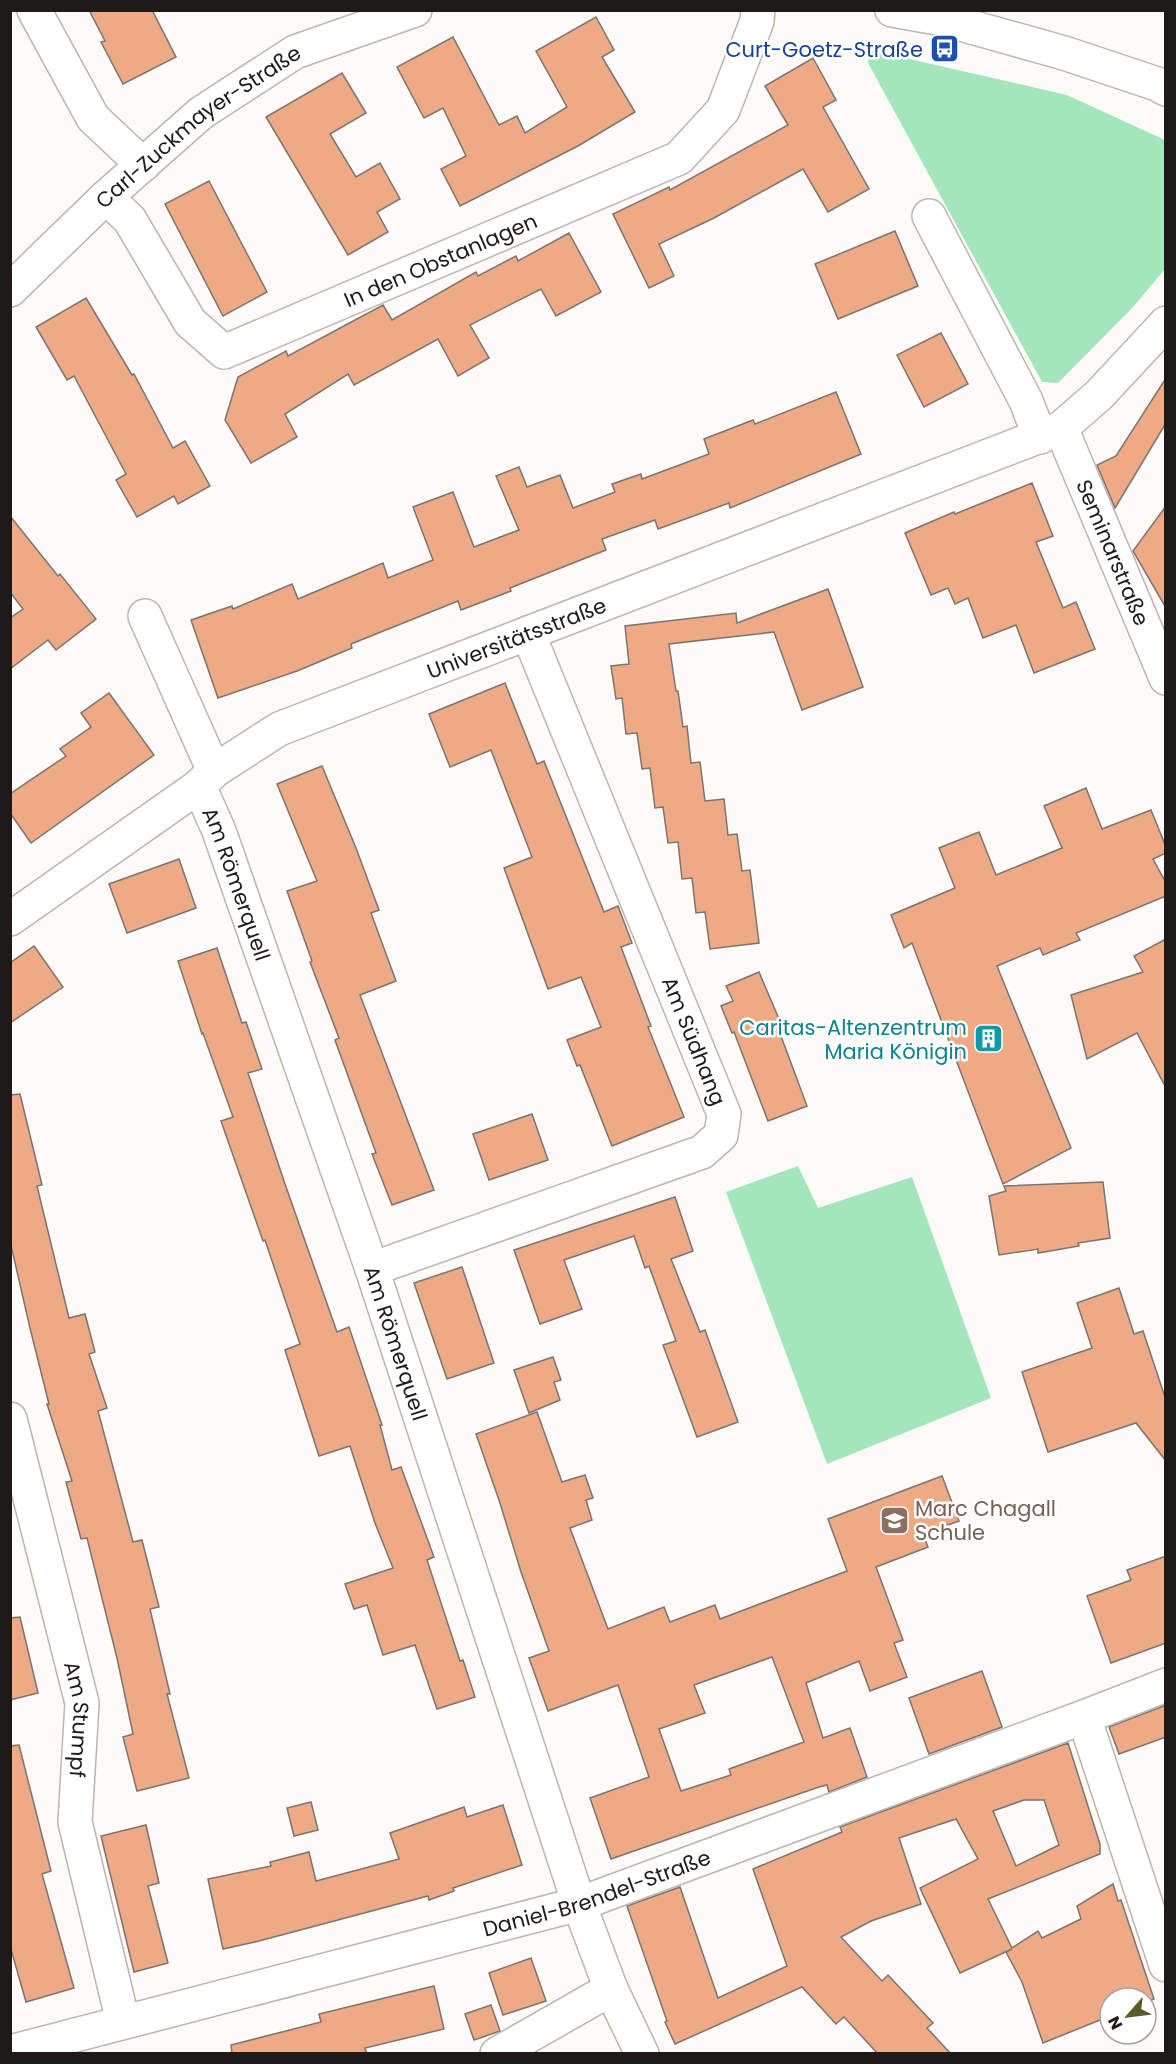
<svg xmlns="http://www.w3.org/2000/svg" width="1176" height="2064" viewBox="0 0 1176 2064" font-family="Poppins,sans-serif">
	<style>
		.green { fill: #a3e6bb }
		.building { fill: #edaa85; stroke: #7b7470; stroke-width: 1.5; fill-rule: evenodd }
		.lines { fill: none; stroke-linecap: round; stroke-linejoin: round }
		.minor-casing { stroke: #bcb5b0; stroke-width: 36 }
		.minor { stroke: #fff; stroke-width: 33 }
		.labels { text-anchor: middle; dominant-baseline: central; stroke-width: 5; stroke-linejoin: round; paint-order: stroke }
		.transit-label { font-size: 21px; fill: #164399; stroke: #fff; text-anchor: end }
		.street-label { font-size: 21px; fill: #1d1a18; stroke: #fff }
		.culture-label { font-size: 21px; fill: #0d838f; stroke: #fff; text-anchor: end }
		.education-label { font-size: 21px; fill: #785e54; stroke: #fff; text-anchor: start }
	</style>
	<rect width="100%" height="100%" fill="#fefaf7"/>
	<!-- green -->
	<g class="green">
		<path d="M870,50L1067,95L1165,140V269L1134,306L1058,383L1042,382L868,63Z"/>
		<path d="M798,1166L818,1208L912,1177L991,1398L827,1464L726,1192Z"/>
	</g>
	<!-- building -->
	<g class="building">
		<path d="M89,10H152L176,57L123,84L101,42L105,41Z"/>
		<path d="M596,17L614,50L602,57L635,112L578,146L460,206L441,169L466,156L443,108L424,118L397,67L453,37L499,125L517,116L525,133L567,107L536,51Z"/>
		<path d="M813,58L836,100L823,107L869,189L828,212L803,169L714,218L659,244L674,276L649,288L613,214L669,187L670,190L788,125L765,86Z"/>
		<path d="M342,73L366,113L330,134L356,177L380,163L400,199L377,212L388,232L348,255L266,117Z"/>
		<path d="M209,181L267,292L223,316L165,204Z"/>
		<path d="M895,231L918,286L838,319L815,264Z"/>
		<path d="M569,233L601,292L556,316L541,289L470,325L489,358L458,376L438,339L354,385L348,374L285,414L297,437L251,463L225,420L238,377L286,351L288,356L383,305L392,320L476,272L478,276L516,256L518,261Z"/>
		<path d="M86,298L132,375L134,374L173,448L185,441L210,486L178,504L174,496L137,517L116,480L126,474L74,376L67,380L36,327Z"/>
		<path d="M941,333L968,384L924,407L897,355Z"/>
		<path d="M1166,378V423L1115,508L1097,465L1116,456Z"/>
		<path d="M836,392L861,454L730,508L729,503L658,529L655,520L602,539L606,550L510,588L511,591L461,610L458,601L351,644L352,648L297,671L218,698L191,620L232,606L233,609L292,584L298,599L383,563L388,578L433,560L413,507L453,492L474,547L519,530L496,476L519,467L527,487L560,475L573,508L615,492L612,484L641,474L642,479L709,454L704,439L753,420L755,424Z"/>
		<path d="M1032,483L1053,536L1036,542L1063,608L1076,602L1095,649L1034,673L1016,625L983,638L968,598L955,604L948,588L931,595L905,533L954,512L955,514Z"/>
		<path d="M1166,506V608L1133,551Z"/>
		<path d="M10,516L58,576L60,574L96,619L56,650L48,640L10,669V618L23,609L10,592Z"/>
		<path d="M828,589L863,687L802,710L774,632L669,644L676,691H678L683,727L687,726L691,763L700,762L705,801L724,799L728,835L737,834L742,871L750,870L759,943L710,949L705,912L696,913L692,878L682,879L678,842L668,843L663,807L655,808L650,768L642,769L637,733L626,734L622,698L616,699L611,666L629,664L625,626L736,613L737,623Z"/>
		<path d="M505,683L537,764L544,761L604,912L618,906L632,943L621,947L651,1026L648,1027L684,1117L612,1146L580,1065L577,1066L567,1040L601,1027L581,977L548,989L504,868L532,857L491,750L450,767L429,714Z"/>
		<path d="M109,693L154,755L31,843L10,813V794L66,756L60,749L91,727L81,713Z"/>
		<path d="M322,766L356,848L379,910L371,913L396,981L360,995L434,1190L392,1205L372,1154L376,1153L335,1040L339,1038L310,962L312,961L287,891L317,881L277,784Z"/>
		<path d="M1086,788L1102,829L1151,810L1166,847V853L1153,859L1166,883V896L1076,933L1080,940L1043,955L1040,948L997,966L1071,1148L1003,1184L912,943L904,948L891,915L955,888L939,848L979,832L996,875L1062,848L1044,806Z"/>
		<path d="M179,859L196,908L127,933L109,884Z"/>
		<path d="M1166,939V1088L1137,1033L1087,1059L1071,995L1143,972L1134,956Z"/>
		<path d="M34,946L63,987L10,1023V963Z"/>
		<path d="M217,948L242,1023L246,1022L262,1069L248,1073L285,1184L337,1332L349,1327L382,1425H380L392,1470L401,1467L434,1557L427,1560L460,1661L463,1660L475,1697L437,1709L415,1645L383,1655L367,1605L354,1609L345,1584L393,1568L375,1523L350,1446L319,1456L285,1350L300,1344L265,1240L263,1241L221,1121L233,1117L203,1033L202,1034L178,961Z"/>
		<path d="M759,972L782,1026L778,1028L807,1106L768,1121L734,1032L732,1033L721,1006L733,1001L726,986Z"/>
		<path d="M20,1094L42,1185L37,1186L69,1318L85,1314L95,1352L89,1354L107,1408L98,1411L133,1542L142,1540L159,1607L150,1609L170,1694H167L189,1778L137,1791L123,1737L133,1734L117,1658L87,1538L81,1539L66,1482L72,1481L47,1404H49L30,1328L10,1241V1095Z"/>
		<path d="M532,1114L548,1160L489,1180L473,1134Z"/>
		<path d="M1103,1182L1110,1238L1078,1243L1079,1246L1038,1253V1249L999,1255L989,1196L1006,1191L1004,1186Z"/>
		<path d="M675,1197L693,1251L671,1259L700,1332L705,1330L738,1422L697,1437L663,1345L676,1341L649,1266L645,1268L634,1236L564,1260L582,1309L540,1324L514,1250Z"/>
		<path d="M462,1267L494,1363L447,1379L414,1283Z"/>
		<path d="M1119,1288L1134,1334L1143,1331L1166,1400V1461L1136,1423L1048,1452L1022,1372L1092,1348L1077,1303Z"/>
		<path d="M553,1357L561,1380L554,1382L560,1400L529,1413L514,1370Z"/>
		<path d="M537,1412L562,1482L585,1475L593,1498L586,1500L592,1520L570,1528L608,1629L664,1607L670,1622L715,1605L720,1619L847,1571L828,1519L942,1476L959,1521L923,1534L928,1547L876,1567L903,1640L894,1643L907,1677L870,1691L859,1661L806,1683L823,1738L850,1728L867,1777L829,1792L827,1785L819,1787L611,1859L590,1798L649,1777L618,1685L548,1711L529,1658L549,1651L521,1572L500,1503L476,1434ZM772,1657L804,1742L729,1769L731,1775L681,1791L659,1729L705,1713L694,1685Z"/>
		<path d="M1166,1556V1643L1111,1663L1087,1596L1131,1580L1127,1570Z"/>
		<path d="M20,1617L38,1693L10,1700V1618Z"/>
		<path d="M982,1671L1002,1727L929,1754L909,1698Z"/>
		<path d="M1166,1705V1737L1119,1754L1109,1727Z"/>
		<path d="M1068,1743L1100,1844V1854L988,1899L1012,1948L1038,1931L1042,1938L1081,1919L1077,1906L1113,1884L1118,1901L1121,1900L1154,1999L1146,2002V1998H1110V2016L1043,2043L1022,1982L1006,1952L1012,1949L960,1973L920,1888L978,1859L956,1819L899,1838L921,1904L871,1921L841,1937L882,1981L888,1975L933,2023L927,2028L951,2054H878L844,2017L836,2024L802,1987L675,2044L665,2022L667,2021L627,1906L680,1887L718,1998L787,1966L753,1869L842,1832L840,1827ZM1024,1800H1044L1059,1845L1016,1866L993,1811Z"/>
		<path d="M19,1745L51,1871L42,1874L74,1988L26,2002L10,1946V1746Z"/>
		<path d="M311,1802L318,1830L294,1836L287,1808Z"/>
		<path d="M503,1805L522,1865L453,1888L454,1891L429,1900L428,1896L259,1941L223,1949L208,1879L271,1866L270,1862L309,1852L316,1881L399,1859L390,1833L464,1807L467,1817Z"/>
		<path d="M146,1825L159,1883L148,1886L168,1963L134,1972L101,1836Z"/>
		<path d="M531,1958L546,2001L503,2015L489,1973Z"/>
		<path d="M434,1986L444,2029L365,2048L367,2054H232L231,2045L321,2022L319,2014Z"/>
		<path d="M491,2005L500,2031L474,2040L465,2014Z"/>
	</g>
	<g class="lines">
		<defs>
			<g id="minor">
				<path d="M34,10L93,118L143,165"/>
				<path d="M892,10L943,19L1064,53L1157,84L1166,89"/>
				<path id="s1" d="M106,197L130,220L190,322L224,352L679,158L723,110L757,21L758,10"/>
				<path d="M929,216L1026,401L1040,437"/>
				<path id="s2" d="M10,290L106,197L201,113L295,52L415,10"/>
				<path id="s3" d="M1061,428L1166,678"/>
				<path d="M145,616L214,771"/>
				<path id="s4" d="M199,786L219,831L372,1269L579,1904L611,1989L642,2054"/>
				<path id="s5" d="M10,919L199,786L214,771L279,729L1061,428L1099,395L1166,323"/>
				<path d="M372,1269L702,1152L721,1135L724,1114L528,633"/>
				<path id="s6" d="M10,1419L82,1703L75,1822L123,2022"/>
				<path d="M1084,1717L1166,1965"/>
				<path id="s7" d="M10,2052L579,1904L1084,1717L1166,1685"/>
				<path d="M497,2054L611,1989"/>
			</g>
		</defs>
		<!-- minor casing -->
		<use href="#minor" class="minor-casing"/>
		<!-- minor -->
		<use href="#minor" class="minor"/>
	</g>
	<!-- icons -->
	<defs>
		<symbol id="bus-square" viewBox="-11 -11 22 22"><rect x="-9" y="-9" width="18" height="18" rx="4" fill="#1a4fb4" stroke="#fff"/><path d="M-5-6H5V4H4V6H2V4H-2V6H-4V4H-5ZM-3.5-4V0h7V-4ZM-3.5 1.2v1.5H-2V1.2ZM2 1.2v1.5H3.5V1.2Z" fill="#fff"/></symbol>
		<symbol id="building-square" viewBox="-11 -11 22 22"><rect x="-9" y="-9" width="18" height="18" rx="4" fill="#0f9aa8" stroke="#fff"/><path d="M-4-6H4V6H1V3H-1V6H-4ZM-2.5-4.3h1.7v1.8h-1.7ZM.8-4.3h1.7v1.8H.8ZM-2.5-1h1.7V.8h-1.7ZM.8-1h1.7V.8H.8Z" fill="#fff"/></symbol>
		<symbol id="school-square" viewBox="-11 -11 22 22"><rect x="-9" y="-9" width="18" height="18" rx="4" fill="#8d6e63" stroke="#fff"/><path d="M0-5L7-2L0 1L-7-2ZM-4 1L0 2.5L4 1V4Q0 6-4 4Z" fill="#fff"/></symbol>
	</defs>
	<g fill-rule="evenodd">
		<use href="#bus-square" x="928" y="32" width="33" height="33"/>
		<use href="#building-square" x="972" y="1022" width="33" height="33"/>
		<use href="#school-square" x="878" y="1504" width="33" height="33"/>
	</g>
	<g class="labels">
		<!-- transit labels -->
		<g class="transit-label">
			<text x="923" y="49">Curt-Goetz-Straße</text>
		</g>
		<!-- street labels -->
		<g class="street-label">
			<text stroke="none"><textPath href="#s2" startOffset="250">Carl-Zuckmayer-Straße</textPath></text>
			<text stroke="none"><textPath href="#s1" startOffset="432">In den Obstanlagen</textPath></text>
			<text stroke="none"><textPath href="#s3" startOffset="135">Seminarstraße</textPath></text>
			<text stroke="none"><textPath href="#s5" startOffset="584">Universitätsstraße</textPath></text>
			<text stroke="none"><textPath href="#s4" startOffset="105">Am Römerquell</textPath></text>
			<text transform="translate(694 1041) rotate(68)">Am Südhang</text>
			<text stroke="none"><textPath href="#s4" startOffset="591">Am Römerquell</textPath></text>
			<text stroke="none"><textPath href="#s6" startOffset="309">Am Stumpf</textPath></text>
			<text stroke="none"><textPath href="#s7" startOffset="608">Daniel-Brendel-Straße</textPath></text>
		</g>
		<!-- culture labels -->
		<g class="culture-label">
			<text x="967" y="1027">Caritas-Altenzentrum<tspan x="967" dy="24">Maria Königin</tspan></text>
		</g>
		<!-- education labels -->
		<g class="education-label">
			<text x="915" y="1508">Marc Chagall<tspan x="915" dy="24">Schule</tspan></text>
		</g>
	</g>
	<!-- border -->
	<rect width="1176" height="2064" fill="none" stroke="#1d1a18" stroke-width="24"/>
	<!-- north arrow -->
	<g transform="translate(1128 2016) rotate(242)"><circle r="28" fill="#ffffff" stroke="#a5a3a3" stroke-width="1.5"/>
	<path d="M0-4.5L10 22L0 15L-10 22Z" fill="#5a5b28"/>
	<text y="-9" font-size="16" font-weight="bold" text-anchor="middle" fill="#1d1a18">N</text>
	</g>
</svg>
